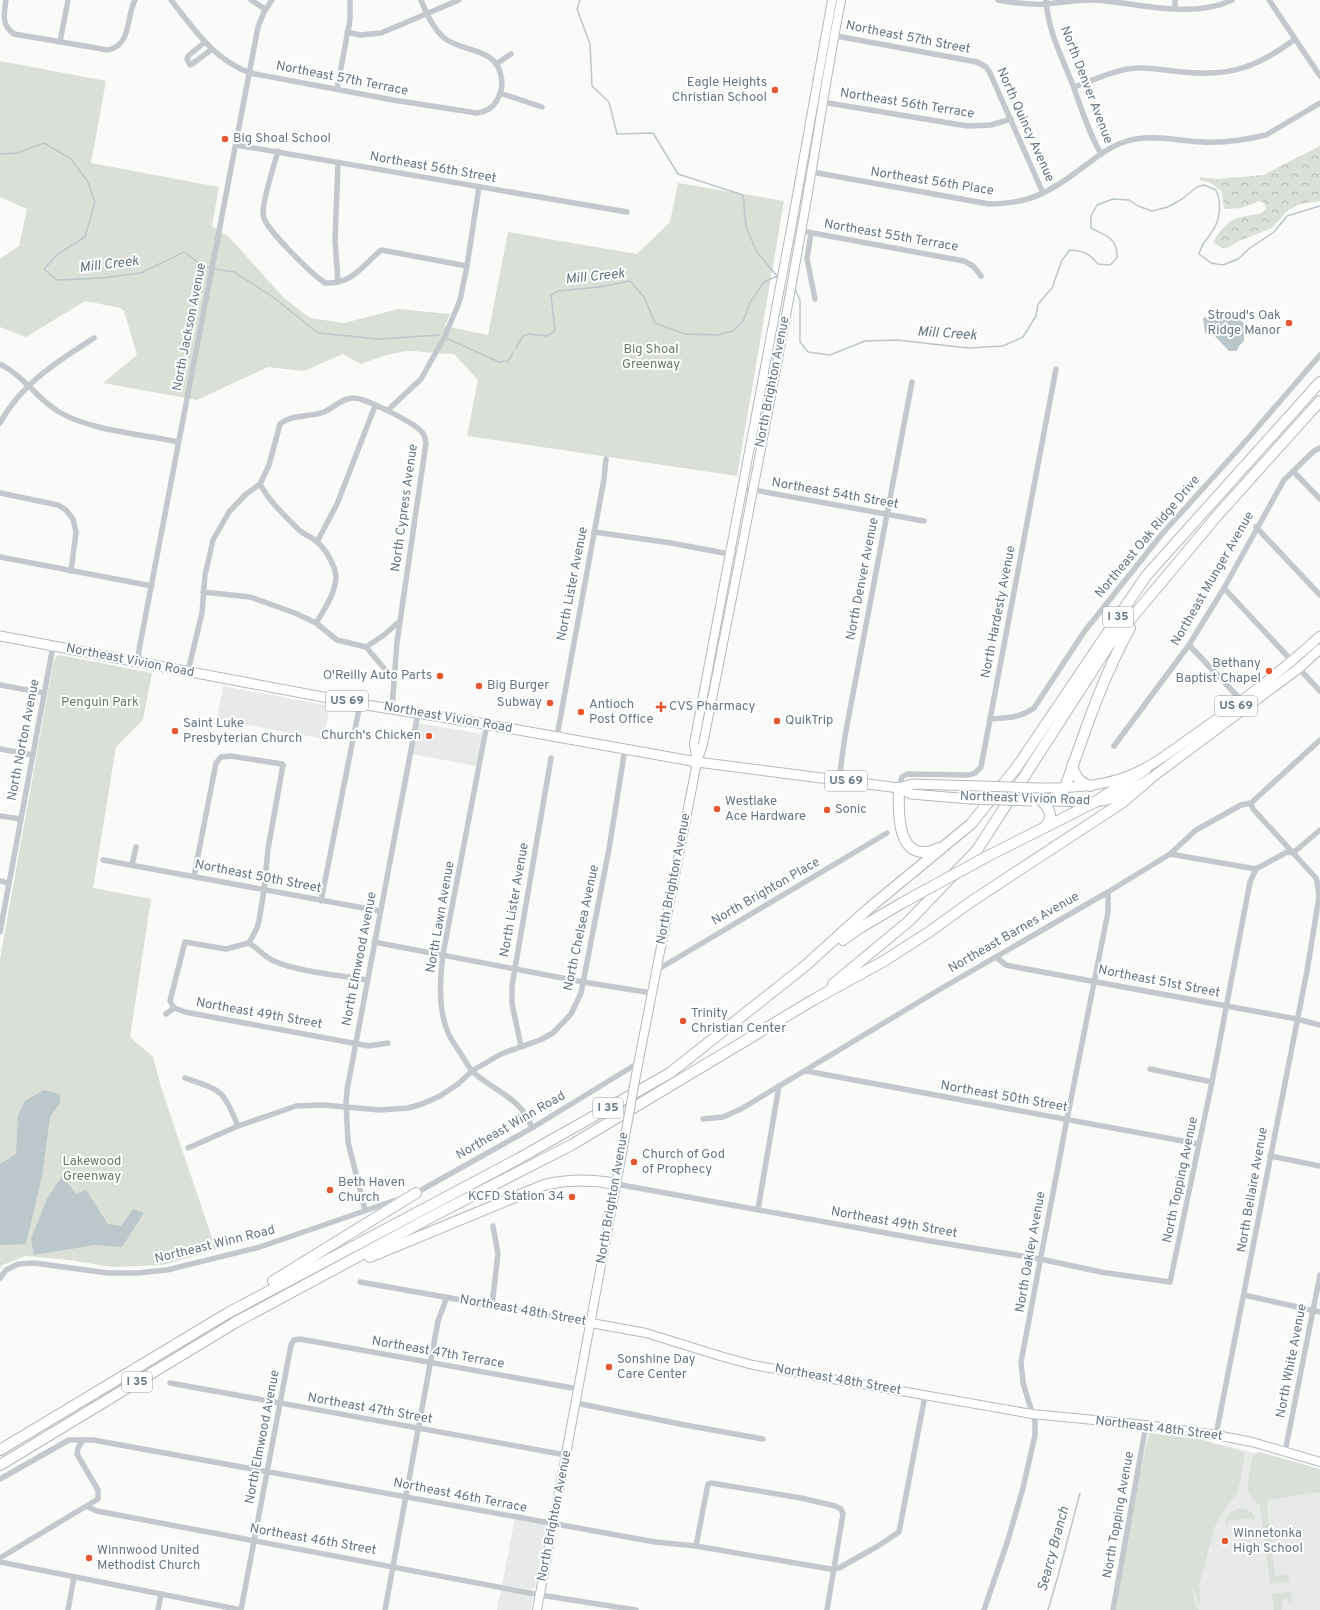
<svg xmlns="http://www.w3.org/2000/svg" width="1320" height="1610" viewBox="0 0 1320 1610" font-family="Overpass,sans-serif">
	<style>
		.built { fill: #e8e9e9 }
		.green { fill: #dadfd7 }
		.forest { fill: url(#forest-crowns) }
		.water { fill: #bbc7cb }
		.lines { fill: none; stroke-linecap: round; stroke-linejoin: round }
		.stream { stroke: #bbc7cb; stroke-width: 1.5 }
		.secondary-casing { stroke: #b3babf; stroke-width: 10 }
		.primary-casing { stroke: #b5babe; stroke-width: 11 }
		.highway-casing { stroke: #b4b9bd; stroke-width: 12 }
		.street { stroke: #c3c8cc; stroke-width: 5.5 }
		.secondary { stroke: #fff; stroke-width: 8 }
		.primary { stroke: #fff; stroke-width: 9 }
		.highway { stroke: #fff; stroke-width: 10 }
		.secondary-bridge-casing { stroke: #b3babf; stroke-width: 10; stroke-linecap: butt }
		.primary-bridge-casing { stroke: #b5babe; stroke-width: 11; stroke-linecap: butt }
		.highway-bridge-casing { stroke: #b4b9bd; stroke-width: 12; stroke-linecap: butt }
		.secondary-bridge { stroke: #fff; stroke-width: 8 }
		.primary-bridge { stroke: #fff; stroke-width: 9 }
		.highway-bridge { stroke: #fff; stroke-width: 10 }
		.poi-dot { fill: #e4572e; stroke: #fff; stroke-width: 1.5 }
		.labels { text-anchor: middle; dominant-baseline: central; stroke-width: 4; stroke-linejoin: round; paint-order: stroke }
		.shield { fill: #fff; stroke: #939fa8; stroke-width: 1 }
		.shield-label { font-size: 12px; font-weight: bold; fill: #657683 }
		.street-label { font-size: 13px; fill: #657683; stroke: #fff }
		.poi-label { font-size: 13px; fill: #657683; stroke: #fff; text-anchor: start }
		.park-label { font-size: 13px; fill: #687a64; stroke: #fff }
		.water-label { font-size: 14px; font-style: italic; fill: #60757c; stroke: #fff }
	</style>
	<defs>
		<pattern id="forest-crowns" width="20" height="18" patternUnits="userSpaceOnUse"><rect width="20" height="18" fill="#dadfd7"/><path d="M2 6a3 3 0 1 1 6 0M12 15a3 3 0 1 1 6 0" fill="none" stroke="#b4b9b4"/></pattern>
	</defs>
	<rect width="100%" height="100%" fill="#fafaf8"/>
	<!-- built -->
	<g class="built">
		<path d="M223,686L330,706L323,739L217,719Z"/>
		<path d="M418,723L482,734L476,766L412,754Z"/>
		<path d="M1150,1433L1225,1445L1320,1471V1610H1116Z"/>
		<path d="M515,1519L544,1524L546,1528L535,1587L531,1590L502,1585Z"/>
		<path d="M501,1589L531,1595L533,1598L531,1610H497Z"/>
	</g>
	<!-- green -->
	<g class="green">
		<path d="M0,61L106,81L91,163L219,187L212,226L229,237L284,298L310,318L344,323L398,309L450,314L445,326L488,335L508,232L637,254L670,222L678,183L784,201L737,476L467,436L478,380L454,354C440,354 427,352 413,351C395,351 378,358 361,364L343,354L304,371L268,367L197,400L103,383L137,355L124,311L121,308L85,301L26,337L0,327V259L19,246L27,209L0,197Z"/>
		<path d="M59,655L152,673L143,720L116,747L93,888L151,899L130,1037L153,1057L161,1087L216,1250L162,1265L113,1267L69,1260L25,1256L3,1265L0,1269V959L53,664L56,656Z"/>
		<path d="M1149,1433L1204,1440L1231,1449L1245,1452L1241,1477L1236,1495L1222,1513L1215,1526L1199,1585L1201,1603H1199L1192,1585L1195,1603L1199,1610H1115L1140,1473Z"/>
		<path d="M1259,1452L1320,1469V1492L1268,1500V1507H1267L1270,1528L1266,1529L1263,1528L1260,1506L1249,1494L1247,1489L1252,1458L1255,1454Z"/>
		<path d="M1239,1508C1246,1508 1254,1512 1255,1519L1252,1521V1518L1228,1521V1525L1226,1524L1225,1520L1231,1512Z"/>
		<path d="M1266,1532H1270L1275,1576L1288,1574L1289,1582L1270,1584L1264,1535Z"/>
		<path d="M1287,1592L1291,1593L1292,1603H1289L1287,1599H1284L1282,1604V1610H1274L1272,1594Z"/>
	</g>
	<!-- forest -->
	<path class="forest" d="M1320,146V201L1301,204L1292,208L1286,212L1272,228L1239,241L1227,248H1222L1213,242C1229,217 1234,218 1262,213L1266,208L1264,203L1260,201L1241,208L1224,209L1222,192L1210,182L1201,181L1199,177L1217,179L1263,175Z"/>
	<!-- water -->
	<g class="water">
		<path d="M1241,310L1247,316L1245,319L1243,317L1241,319L1242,322L1244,323V341L1239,346L1237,351H1229L1214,335L1205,333L1203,318L1218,313Z"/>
		<path d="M44,1090L60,1094V1103L50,1117L42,1176L26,1244L0,1245V1164L16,1154L18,1115L25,1101Z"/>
		<path d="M62,1176L76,1194L86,1190L108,1224L121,1226L133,1209L144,1213L122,1247L95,1245L34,1255L31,1239L47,1199Z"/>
	</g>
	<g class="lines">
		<!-- stream -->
		<g class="stream">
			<path d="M580,0L577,9L590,44L592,86L609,102L617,134L653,133L678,174L743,195L746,227L757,252L777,276"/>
			<path d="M0,154L17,153L44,143L71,159L88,182L95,202L85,237L58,254L44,269L57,280L102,278L141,273L184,252L201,265L210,268"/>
			<path d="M214,269L234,272L273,297L318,333L379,339L439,335"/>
			<path d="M794,287L800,300V342L808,352L830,355L865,341L897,340L968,348L1003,346L1023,337L1036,316L1038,304L1052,288L1062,260L1070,250C1084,251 1089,253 1098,264L1110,265L1117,258C1118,238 1106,236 1091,228V216L1097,205L1113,199L1129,200L1138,206L1152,211L1168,207L1182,199L1197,187L1204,185L1216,190C1221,202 1221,218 1213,230C1207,241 1203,240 1199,254L1211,263L1223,265L1238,259L1250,248L1274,232L1287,216L1320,206"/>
			<path d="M446,338L499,362L508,361L513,353"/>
			<path d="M516,348L523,336L529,334L547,336L555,331L551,295L558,291L599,287L630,281L644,297L655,323L685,334L717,335L733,331L743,321L751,301L764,282L777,276L779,278"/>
			<path d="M1048,1610L1058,1576L1080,1493"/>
		</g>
		<defs>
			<g id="secondary">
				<path d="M697,761L694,744L791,229L832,0"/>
				<path d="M636,1075L697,762L703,744C737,574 771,403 801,232C815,155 826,77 841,0"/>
				<path d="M591,1323L646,1333L720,1356L753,1365L1032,1414L1146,1425L1216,1435L1252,1442L1320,1462"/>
				<path d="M537,1610L626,1131"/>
			</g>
			<g id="primary">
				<path d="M0,636L360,704L479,723L697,762L899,788L911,794L970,799"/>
				<path d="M899,788L912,784L980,786"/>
				<path d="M1039,788C1068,788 1095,787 1123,778C1149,769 1170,752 1193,736C1237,705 1280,673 1320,636"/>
				<path d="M1047,801L1095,802L1107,800L1125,793L1150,779L1299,668L1320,649"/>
			</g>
			<g id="highway">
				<path d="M1072,766C1076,777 1079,782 1090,786"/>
				<path d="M899,788C898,814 897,867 939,848"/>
				<path d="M1046,826C1053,816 1050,810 1042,801L1059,796L1065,788C1084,734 1102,678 1130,628"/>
				<path d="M986,857L1095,802L1146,769"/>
				<path d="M843,940L858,929L902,903"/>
				<path d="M833,984L909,921L977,850L1109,645L1216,517L1320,401"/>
				<path d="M370,1257L544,1185C569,1179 591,1179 616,1184"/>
				<path d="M273,1281L416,1193"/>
				<path d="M0,1450L228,1313L518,1159L670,1073L805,966L868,909L971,824L1017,767L1146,576L1320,382"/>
				<path d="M0,1465L236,1322L437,1214L573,1144L813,1000L884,961L929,932L972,901L1123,802L1150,779"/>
			</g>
		</defs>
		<!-- secondary casing -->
		<use href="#secondary" class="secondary-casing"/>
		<!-- primary casing -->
		<use href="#primary" class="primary-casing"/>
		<!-- highway casing -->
		<use href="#highway" class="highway-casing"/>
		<!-- street -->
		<g class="street">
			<path d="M6,0C4,13 1,25 14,34L108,50C132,45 126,17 135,0"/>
			<path d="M171,0C195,30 212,58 250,73L393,100L477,113C485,112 493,108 497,100C501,93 503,84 501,76C496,46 461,53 443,37C433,28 426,13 421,0"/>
			<path d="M251,0L265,9"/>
			<path d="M998,0C1014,3 1031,5 1047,4C1063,2 1077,0 1093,0C1137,2 1190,20 1232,0"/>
			<path d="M1046,0C1048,32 1063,59 1074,88C1082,111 1089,133 1101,154"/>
			<path d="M1175,0V8"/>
			<path d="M1269,0L1320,76"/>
			<path d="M347,32L360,35L381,33L459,0"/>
			<path d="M831,35L977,62L986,67L990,73L1043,193"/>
			<path d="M60,42L68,0"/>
			<path d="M205,42L188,56L187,59L190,65L192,64L211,50"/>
			<path d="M496,64L511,54"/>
			<path d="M1074,87C1094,80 1116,69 1137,68C1153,67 1167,71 1183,72C1230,77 1258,67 1295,39"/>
			<path d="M337,89L350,20V0"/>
			<path d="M500,93L542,107"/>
			<path d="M822,102L967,126L991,125L1011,119"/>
			<path d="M236,145L627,212"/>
			<path d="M278,151C274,166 262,201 263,215C265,229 312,274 325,283C353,284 362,266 381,250L467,266"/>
			<path d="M338,163L335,240L338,282"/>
			<path d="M801,170L989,204C1032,204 1053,190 1086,165C1098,156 1109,147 1124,142C1150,133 1177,141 1203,142C1224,143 1245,140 1266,135L1320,103"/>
			<path d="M791,229L964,261L973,266L981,276"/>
			<path d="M811,233L807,259L815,299"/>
			<path d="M0,364C24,376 37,399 59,412C92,431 142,434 178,442"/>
			<path d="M388,410L421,379L444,338L456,310L460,300L467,266L479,187"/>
			<path d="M0,423C21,384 58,361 94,338"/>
			<path d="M1293,471L1320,499"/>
			<path d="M260,484C269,501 284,515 298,529C303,534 310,536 316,541C325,548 336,566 336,578C335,594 324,610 316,623"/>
			<path d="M743,488L924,521"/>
			<path d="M0,493L58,505L66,510L73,519L76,532L71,571"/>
			<path d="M1256,527L1320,595"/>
			<path d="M594,532L671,543L740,556"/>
			<path d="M317,542L337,504L375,406"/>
			<path d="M0,557L152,586"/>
			<path d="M1224,588L1320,691"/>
			<path d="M203,592L250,597L295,613L316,623L337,640L366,647L394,680"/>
			<path d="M1189,645L1242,701"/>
			<path d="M366,647L384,635L400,621"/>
			<path d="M138,662L139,650L258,27L264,12L272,0"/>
			<path d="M188,671L202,613L205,575L213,540L229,512L245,495L260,484L269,465L280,424C295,413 308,418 324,412C333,408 344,397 354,398C367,399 413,422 422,432C425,435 425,439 426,443L397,642L392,708"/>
			<path d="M0,685L44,693"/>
			<path d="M990,719C1007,718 1020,718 1034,708L1084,632L1162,534L1244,443L1320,355"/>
			<path d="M487,724L443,954C440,979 438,1007 447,1030C450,1039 456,1046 461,1054C465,1060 468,1067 473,1072C495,1092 521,1097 532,1128"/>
			<path d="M557,736L604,479L606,459"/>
			<path d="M1114,746L1189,645L1224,588L1284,480L1314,451L1320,448"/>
			<path d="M0,749L33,755"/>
			<path d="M839,780L845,736L912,382"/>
			<path d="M899,788L902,777L907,774L969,775L975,773L981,767L1056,369"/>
			<path d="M0,816L21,819"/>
			<path d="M1170,854L1256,869"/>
			<path d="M103,860L380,911"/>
			<path d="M132,865L136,847"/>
			<path d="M1256,869L1287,852L1293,853L1320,830"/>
			<path d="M194,876L216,763L221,757L231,756L282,764L283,765"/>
			<path d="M0,881L9,883"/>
			<path d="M321,901L360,704"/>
			<path d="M0,932L53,646"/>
			<path d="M374,942L583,982L652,993"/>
			<path d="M249,943L257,928L259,921L264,890L268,849L283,765"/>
			<path d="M996,957L1006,965L1010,966L1297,1019L1320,1025"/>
			<path d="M657,970L887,833"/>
			<path d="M174,1008L170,1001L185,942L226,949L249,943C258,948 263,956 274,961C298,972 340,975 367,980"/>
			<path d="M174,1008L185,1012L369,1046L388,1043"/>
			<path d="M166,1014L174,1008"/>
			<path d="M521,1046L512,1004V986L551,758"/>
			<path d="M1150,1069L1212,1082"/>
			<path d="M806,1071L1199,1144"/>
			<path d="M185,1078C223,1091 222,1089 238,1126"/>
			<path d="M703,1119L723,1117L741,1109L937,991L1108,892L1170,854L1196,830L1207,824L1241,805L1251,803L1320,740"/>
			<path d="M188,1148L238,1126L296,1106L323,1105L380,1110L408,1108L422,1104L440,1096L458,1084L472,1071L501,1054L540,1040L553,1033L571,1014L581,993L609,849L625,749"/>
			<path d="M1270,1156L1320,1166"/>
			<path d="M616,1184L930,1241L1040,1259L1101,1272L1170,1282L1212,1082L1250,882L1256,869"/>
			<path d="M414,1194L532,1128L638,1063"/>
			<path d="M758,1209L779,1086"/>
			<path d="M365,1210L348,1142L346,1103L347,1090L418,713"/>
			<path d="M0,1278L6,1270L18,1264L34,1263L108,1273H137L167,1270L260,1247L402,1198"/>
			<path d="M360,1282L591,1323"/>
			<path d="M1244,1295L1320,1312"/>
			<path d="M492,1305L498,1254L493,1226"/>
			<path d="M170,1383L566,1455"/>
			<path d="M576,1403L685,1425L763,1439"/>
			<path d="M1216,1435L1307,971L1319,897L1317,881L1316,878L1253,809L1251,803"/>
			<path d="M1285,1452L1320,1275"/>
			<path d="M0,1479L69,1440H93L655,1542L696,1546L830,1569L839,1568L878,1546L899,1532L925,1396"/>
			<path d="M88,1507L97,1511L540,1595L636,1610"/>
			<path d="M696,1546L708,1484L711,1483L801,1498L835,1506L841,1509L843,1514L827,1610"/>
			<path d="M0,1558L98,1499V1490L77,1454L78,1448L83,1440"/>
			<path d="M0,1562L241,1610"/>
			<path d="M68,1610L74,1577"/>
			<path d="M158,1610L161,1594"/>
			<path d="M241,1610L291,1345L294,1340L300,1339L578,1389"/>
			<path d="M385,1610L438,1321L447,1297"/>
			<path d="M984,1610L1008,1540L1023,1488L1035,1435V1422L1023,1383L1021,1362L1067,1119L1108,912V892"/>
			<path d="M1113,1610L1146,1425"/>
		</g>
		<!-- secondary -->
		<use href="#secondary" class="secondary"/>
		<!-- primary -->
		<use href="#primary" class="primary"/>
		<!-- highway -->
		<use href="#highway" class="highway"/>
		<defs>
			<path id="secondary-bridge" d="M626,1131L636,1075"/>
			<g id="primary-bridge">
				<path d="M980,786L1039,788"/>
				<path d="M970,799L1032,801"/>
			</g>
			<path id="highway-bridge" d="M902,903L986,857"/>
		</defs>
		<!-- secondary-bridge casing -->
		<use href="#secondary-bridge" class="secondary-bridge-casing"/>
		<!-- primary-bridge casing -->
		<use href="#primary-bridge" class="primary-bridge-casing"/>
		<!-- highway-bridge casing -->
		<use href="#highway-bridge" class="highway-bridge-casing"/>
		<!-- secondary-bridge -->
		<use href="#secondary-bridge" class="secondary-bridge"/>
		<!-- primary-bridge -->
		<use href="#primary-bridge" class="primary-bridge"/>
		<!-- highway-bridge -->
		<use href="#highway-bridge" class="highway-bridge"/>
	</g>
	<!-- markers -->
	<g class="poi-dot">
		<circle cx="775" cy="90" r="4"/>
		<circle cx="225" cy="139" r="4"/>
		<circle cx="1289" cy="323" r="4"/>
		<circle cx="1269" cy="671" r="4"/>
		<circle cx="440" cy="676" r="4"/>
		<circle cx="479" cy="686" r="4"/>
		<circle cx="550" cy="703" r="4"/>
		<path d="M659 701h4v4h4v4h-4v4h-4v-4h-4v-4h4z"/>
		<circle cx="581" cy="712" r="4"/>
		<circle cx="777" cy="721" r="4"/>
		<circle cx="175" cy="731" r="4"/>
		<circle cx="429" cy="736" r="4"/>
		<circle cx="717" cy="809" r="4"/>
		<circle cx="827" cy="810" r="4"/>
		<circle cx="683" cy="1021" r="4"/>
		<circle cx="634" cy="1162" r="4"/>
		<circle cx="330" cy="1190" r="4"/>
		<circle cx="572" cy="1197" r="4"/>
		<circle cx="609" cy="1367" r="4"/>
		<circle cx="1225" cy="1541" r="4"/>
		<circle cx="89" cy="1558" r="4"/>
	</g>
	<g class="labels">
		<!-- shield labels -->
		<g class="shield">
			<rect x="1103" y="607" width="30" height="20" rx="3"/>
			<rect x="326" y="691" width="42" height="20" rx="3"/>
			<rect x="1215" y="696" width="42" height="20" rx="3"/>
			<rect x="825" y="771" width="42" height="20" rx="3"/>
			<rect x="593" y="1098" width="30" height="20" rx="3"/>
			<rect x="122" y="1372" width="30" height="20" rx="3"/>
		</g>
		<g class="shield-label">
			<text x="1118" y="617">I 35</text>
			<text x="347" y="701">US 69</text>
			<text x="1236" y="706">US 69</text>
			<text x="846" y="781">US 69</text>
			<text x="608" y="1108">I 35</text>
			<text x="137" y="1382">I 35</text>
		</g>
		<!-- street labels -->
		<g class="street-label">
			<text transform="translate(908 38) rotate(11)">Northeast 57th Street</text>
			<text transform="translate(342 79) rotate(11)">Northeast 57th Terrace</text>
			<text transform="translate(1086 85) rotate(69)">North Denver Avenue</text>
			<text transform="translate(907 104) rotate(9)">Northeast 56th Terrace</text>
			<text transform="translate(1025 125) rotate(66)">North Quincy Avenue</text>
			<text transform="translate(433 168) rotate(10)">Northeast 56th Street</text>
			<text transform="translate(932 182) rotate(9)">Northeast 56th Place</text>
			<text transform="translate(891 236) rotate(10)">Northeast 55th Terrace</text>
			<text transform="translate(190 327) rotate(-79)">North Jackson Avenue</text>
			<text transform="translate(773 382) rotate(-79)">North Brighton Avenue</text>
			<text transform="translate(835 494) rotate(10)">Northeast 54th Street</text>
			<text transform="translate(405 508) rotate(-82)">North Cypress Avenue</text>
			<text transform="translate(1148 537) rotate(-50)">Northeast Oak Ridge Drive</text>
			<text transform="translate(863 579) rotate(-79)">North Denver Avenue</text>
			<text transform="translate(1213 579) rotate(-60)">Northeast Munger Avenue</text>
			<text transform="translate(573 584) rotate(-79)">North Lister Avenue</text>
			<text transform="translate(999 612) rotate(-79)">North Hardesty Avenue</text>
			<text transform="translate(130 661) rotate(11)">Northeast Vivion Road</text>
			<text transform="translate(448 718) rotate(10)">Northeast Vivion Road</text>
			<text transform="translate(24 740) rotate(-79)">North Norton Avenue</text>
			<text transform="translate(1025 799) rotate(2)">Northeast Vivion Road</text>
			<text transform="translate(258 877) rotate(11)">Northeast 50th Street</text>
			<text transform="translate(674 879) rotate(-79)">North Brighton Avenue</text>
			<text transform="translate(766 892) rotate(-30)">North Brighton Place</text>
			<text transform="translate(515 900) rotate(-80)">North Lister Avenue</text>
			<text transform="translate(441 917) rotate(-80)">North Lawn Avenue</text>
			<text transform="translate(582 928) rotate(-78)">North Chelsea Avenue</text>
			<text transform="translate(1014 933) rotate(-30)">Northeast Barnes Avenue</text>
			<text transform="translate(360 959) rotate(-79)">North Elmwood Avenue</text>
			<text transform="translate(1159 982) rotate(11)">Northeast 51st Street</text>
			<text transform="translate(259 1014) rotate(10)">Northeast 49th Street</text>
			<text transform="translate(1004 1097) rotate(10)">Northeast 50th Street</text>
			<text transform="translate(511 1126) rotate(-30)">Northeast Winn Road</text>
			<text transform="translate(1181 1180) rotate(-78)">North Topping Avenue</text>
			<text transform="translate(1253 1190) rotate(-80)">North Bellaire Avenue</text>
			<text transform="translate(613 1198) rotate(-80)">North Brighton Avenue</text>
			<text transform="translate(894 1223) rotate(10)">Northeast 49th Street</text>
			<text transform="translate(215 1245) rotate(-14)">Northeast Winn Road</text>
			<text transform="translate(1031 1252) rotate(-80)">North Oakley Avenue</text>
			<text transform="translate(523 1311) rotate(10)">Northeast 48th Street</text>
			<text transform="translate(438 1353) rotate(10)">Northeast 47th Terrace</text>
			<text transform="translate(1292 1361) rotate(-79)">North White Avenue</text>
			<text transform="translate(838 1380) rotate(10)">Northeast 48th Street</text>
			<text transform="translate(370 1409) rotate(10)">Northeast 47th Street</text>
			<text transform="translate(1159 1429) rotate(7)">Northeast 48th Street</text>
			<text transform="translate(263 1437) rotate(-79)">North Elmwood Avenue</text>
			<text transform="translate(460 1496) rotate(11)">Northeast 46th Terrace</text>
			<text transform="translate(1119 1515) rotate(-80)">North Topping Avenue</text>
			<text transform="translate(555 1516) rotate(-79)">North Brighton Avenue</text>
			<text transform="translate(313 1540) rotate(10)">Northeast 46th Street</text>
		</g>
		<!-- poi labels -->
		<g class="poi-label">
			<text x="767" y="83" text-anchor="end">Eagle Heights<tspan x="767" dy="15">Christian School</tspan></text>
			<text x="233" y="139">Big Shoal School</text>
			<text x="1281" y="316" text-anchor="end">Stroud's Oak<tspan x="1281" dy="15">Ridge Manor</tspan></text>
			<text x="1261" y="664" text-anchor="end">Bethany<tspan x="1261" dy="15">Baptist Chapel</tspan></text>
			<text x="432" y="676" text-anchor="end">O'Reilly Auto Parts</text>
			<text x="487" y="686">Big Burger</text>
			<text x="542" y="703" text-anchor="end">Subway</text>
			<text x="589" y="705">Antioch<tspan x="589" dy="15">Post Office</tspan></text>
			<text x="669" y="707">CVS Pharmacy</text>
			<text x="785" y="721">QuikTrip</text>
			<text x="183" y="724">Saint Luke<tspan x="183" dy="15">Presbyterian Church</tspan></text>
			<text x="421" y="736" text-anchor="end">Church's Chicken</text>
			<text x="725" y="802">Westlake<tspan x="725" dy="15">Ace Hardware</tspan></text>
			<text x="835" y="810">Sonic</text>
			<text x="691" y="1014">Trinity<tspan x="691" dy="15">Christian Center</tspan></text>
			<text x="642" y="1155">Church of God<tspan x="642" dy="15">of Prophecy</tspan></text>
			<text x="338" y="1183">Beth Haven<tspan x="338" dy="15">Church</tspan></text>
			<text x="564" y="1197" text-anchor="end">KCFD Station 34</text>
			<text x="617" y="1360">Sonshine Day<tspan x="617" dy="15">Care Center</tspan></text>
			<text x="1233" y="1534">Winnetonka<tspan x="1233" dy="15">High School</tspan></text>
			<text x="97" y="1551">Winnwood United<tspan x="97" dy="15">Methodist Church</tspan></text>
		</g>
		<!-- park labels -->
		<g class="park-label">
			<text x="651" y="350">Big Shoal<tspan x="651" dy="15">Greenway</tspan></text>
			<text x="100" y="703">Penguin Park</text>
			<text x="92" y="1162">Lakewood<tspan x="92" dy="15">Greenway</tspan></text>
		</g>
		<!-- water labels -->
		<g class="water-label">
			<text transform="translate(109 265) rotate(-7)">Mill Creek</text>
			<text transform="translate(595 277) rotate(-6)">Mill Creek</text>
			<text transform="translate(947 334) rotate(4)">Mill Creek</text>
			<text transform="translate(1054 1549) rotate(-75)">Searcy Branch</text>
		</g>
	</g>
</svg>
